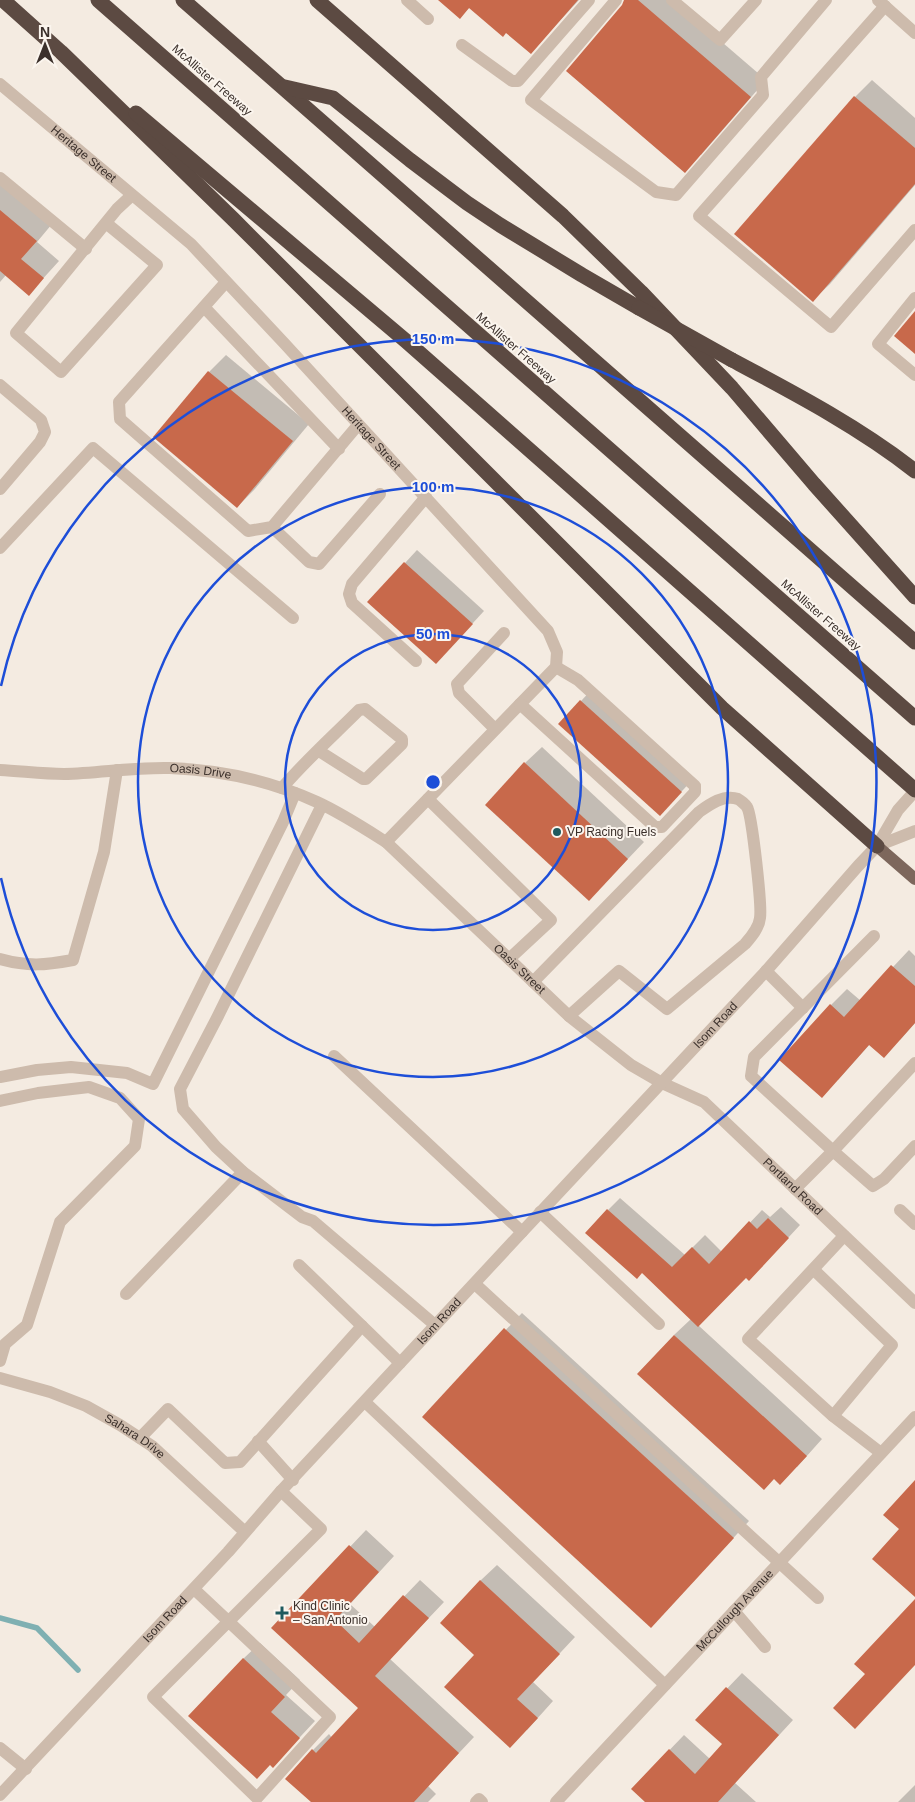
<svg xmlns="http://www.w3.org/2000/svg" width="915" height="1802" viewBox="0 0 915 1802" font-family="Helvetica,sans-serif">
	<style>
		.shadow { fill: #0003 }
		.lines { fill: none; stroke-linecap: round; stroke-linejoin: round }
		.stream { stroke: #7fb0b2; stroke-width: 5.5 }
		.building { fill: #c8694b }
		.minor { stroke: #cdbbac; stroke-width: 12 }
		.major { stroke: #7d675c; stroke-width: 12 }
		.highway { stroke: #5c4a42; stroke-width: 15 }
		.highway-bridge { stroke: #5c4a42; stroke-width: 15 }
		.ring { fill: none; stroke: #1d4ed8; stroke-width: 2.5 }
		.poi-dot { fill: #1f5a5e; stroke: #fbf5ee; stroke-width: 2 }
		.labels { text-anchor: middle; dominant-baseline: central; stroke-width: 4; stroke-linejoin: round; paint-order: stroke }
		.street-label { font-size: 12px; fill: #3b302b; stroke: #fbf5ee }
		.poi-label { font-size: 12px; fill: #3b302b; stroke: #fbf5ee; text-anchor: start }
		.centre { fill: #1d4ed8; stroke: #fbf5ee; stroke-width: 2.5 }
		.ring-label { font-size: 15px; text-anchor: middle; font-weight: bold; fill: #1d4ed8; stroke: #fbf5ee; stroke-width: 4; stroke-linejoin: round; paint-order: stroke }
	</style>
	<rect width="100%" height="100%" fill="#f4ebe1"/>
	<!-- shadow -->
	<g class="shadow">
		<path d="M440,0H579L531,52L507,32L470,7L460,17Z"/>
		<path d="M625,0H673L766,80L701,155L623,6Z"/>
		<path d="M872,80L915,118V185L830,284L813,300L736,234L855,97Z"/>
		<path d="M0,181L52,224L37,242L59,261L29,294L6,275L0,282Z"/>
		<path d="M226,355L309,424L254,490L237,507L155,437L209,372Z"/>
		<path d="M417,550L484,611L448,650L369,602Z"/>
		<path d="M593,688L693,779L672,802L560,724Z"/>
		<path d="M542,747L644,842L605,883L525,763Z"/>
		<path d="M909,950L915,956V1023L900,1040L870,1044L838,1080L831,1005L847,989L861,1001Z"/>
		<path d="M620,1198L685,1255L705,1235L722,1252L762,1210L770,1217L781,1207L800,1225L761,1267L746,1276L698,1325L822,1439L797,1467L674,1335L691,1319L608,1210Z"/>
		<path d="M522,1313L749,1521L667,1610L423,1417Z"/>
		<path d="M366,1530L394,1556L350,1604L375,1627L420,1580L444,1602L390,1659L474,1737L428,1786L436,1794L428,1802H313V1750L329,1734L332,1738L360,1708L273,1628Z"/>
		<path d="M497,1565L575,1637L533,1682L553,1701L527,1730L476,1655L480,1581Z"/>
		<path d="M260,1643L300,1680L286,1695L315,1721L273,1766L243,1659Z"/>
		<path d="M742,1673L793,1720L735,1783L756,1802H647L632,1789L684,1735L710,1759L724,1744L697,1720Z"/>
		<path d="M915,1785V1802H898Z"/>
	</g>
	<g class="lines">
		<!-- stream -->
		<path class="stream" d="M0,1618L37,1628L78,1670"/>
	</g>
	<!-- building -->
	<g class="building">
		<path d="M438,0H578L531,54L506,33L503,37L469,8L460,19Z"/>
		<path d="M624,0H638L751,97L685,173L566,71L622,5Z"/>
		<path d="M854,96L915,148V184L813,302L734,234Z"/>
		<path d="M0,210L37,241L21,259L44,278L29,296L0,271Z"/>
		<path d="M915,311V354L894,336Z"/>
		<path d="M208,371L293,441L237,508L153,437Z"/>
		<path d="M404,562L473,624L436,664L367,602Z"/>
		<path d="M580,700L682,792L660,816L558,724Z"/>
		<path d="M524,762L628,859L589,901L485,805Z"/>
		<path d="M891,965L915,986V1023L884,1058L869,1045L822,1098L779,1060L830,1004L844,1017Z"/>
		<path d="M607,1209L672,1267L692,1247L709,1264L749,1221L757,1229L768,1218L789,1238L749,1281L746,1278L698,1327L642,1273L637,1279L585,1233Z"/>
		<path d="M504,1328L734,1538L651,1628L422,1417Z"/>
		<path d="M674,1335L807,1456L780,1485L774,1479L764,1490L637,1374Z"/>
		<path d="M915,1480V1597L872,1559L899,1529L883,1515Z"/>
		<path d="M349,1545L379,1572L335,1620L359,1643L403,1595L429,1618L375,1676L459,1753L414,1802H311L285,1779L312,1749L316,1753L358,1708L271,1628Z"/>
		<path d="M480,1580L560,1654L517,1699L538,1718L510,1748L444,1687L474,1655L440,1623Z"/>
		<path d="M915,1599V1665L855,1729L833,1708L865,1674L854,1664Z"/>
		<path d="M243,1658L285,1697L271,1712L300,1738L273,1768L270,1765L257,1779L188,1716Z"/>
		<path d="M726,1687L779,1735L718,1802H645L631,1789L669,1749L695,1774L722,1744L695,1720Z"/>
	</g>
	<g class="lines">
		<!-- minor -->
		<g class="minor">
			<path d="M407,0L428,19"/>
			<path d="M616,0L531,100L656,192L676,195L763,95L761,77L826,0"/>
			<path d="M672,0L720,40L756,0"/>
			<path d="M878,0L915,33"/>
			<path d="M885,6L699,216L831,327L915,230"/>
			<path d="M462,45L512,81H518L589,0"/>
			<path id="s1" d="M0,84L191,244L284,343L548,631L557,652L556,667L386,842"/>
			<path d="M0,178L86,249"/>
			<path d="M106,223L157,265L61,372L16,333L117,209L131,196"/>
			<path d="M226,282L119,402L120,419L248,531L272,527L358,425"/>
			<path d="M915,298L878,344L915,375"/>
			<path d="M204,307L339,449"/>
			<path d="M0,385L41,420L45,432L40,442L0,489"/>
			<path d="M272,527L309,562L319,564L380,494"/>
			<path d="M0,548L93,448L293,618"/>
			<path d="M416,661L352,603L349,594L352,584L426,497"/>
			<path d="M520,704L655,827H662L695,792V786L578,680L556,667"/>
			<path d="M495,729L459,693L457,684L504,633"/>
			<path id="s2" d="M0,770C21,771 43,774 64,774C100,773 135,767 170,768C221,770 271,781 317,802C341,813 364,828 386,842L569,1016L631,1065L662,1083L704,1102L915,1303"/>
			<path d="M282,788C306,760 333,736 359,710L365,709L402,739V744L366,779H363L319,751"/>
			<path d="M428,799L551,920L509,959"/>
			<path d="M322,805L218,1016L180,1089L183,1109L216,1147L243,1172L302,1217L313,1221L435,1325"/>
			<path d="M877,846L915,831"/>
			<path d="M0,959C29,967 45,965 73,960L104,852L117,770"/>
			<path d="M766,971L803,1008"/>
			<path d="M533,982L699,812C710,804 724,794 738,799C740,800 746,805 747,807C752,815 762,906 760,918C759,928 751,937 745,944L667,1009L619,971L569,1016"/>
			<path d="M334,1056L522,1232"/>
			<path d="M915,1063L833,1151L873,1186L884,1179L915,1146"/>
			<path d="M0,1077L37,1070L71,1067L127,1073L153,1084L283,822L295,793"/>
			<path d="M0,1101L38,1093L89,1087L120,1098L139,1119L135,1146L60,1222L27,1325L5,1344L0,1361"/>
			<path d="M795,1189L833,1151L751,1076L754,1057L874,936"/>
			<path d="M900,1210L915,1224"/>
			<path d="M540,1212L659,1324"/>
			<path d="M844,1236L748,1339L833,1416L881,1453"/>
			<path d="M299,1265L362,1326"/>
			<path d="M814,1270L892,1345L833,1416"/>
			<path d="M475,1284L818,1598"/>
			<path d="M126,1294L243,1172"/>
			<path id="s3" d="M0,1378L50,1392L86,1406L120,1425L152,1446L245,1532"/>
			<path d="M365,1402L665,1685"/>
			<path d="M140,1438L168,1409L225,1463L240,1462L362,1326L400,1363"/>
			<path d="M258,1441L293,1480"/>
			<path d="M194,1589L330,1717L257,1798L153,1697L321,1529L281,1491"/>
			<path d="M734,1611L765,1647"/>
			<path d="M0,1748L26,1769"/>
			<path id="s4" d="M0,1795L228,1552L281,1491L522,1232L766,971L858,866L877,846L898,810L915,791"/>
			<path d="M476,1802L479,1799L482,1802"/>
			<path id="s5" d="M556,1802L915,1417"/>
		</g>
		<!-- major -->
		<path class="major" d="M877,846L915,879"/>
		<!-- highway -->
		<g class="highway">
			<path d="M3,0L61,52L233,219L722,708L877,846"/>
			<path d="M98,0L915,718"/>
			<path d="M183,0L915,642"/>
			<path d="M317,0L563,216L641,292L732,388L814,484L915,597"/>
			<path d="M285,87L333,98L410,160L467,203L500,225L582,275L639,308"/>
			<path d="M136,113L406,341L915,790"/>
			<path d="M732,360C794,393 859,427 915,471"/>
		</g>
		<!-- highway-bridge -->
		<path class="highway-bridge" d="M639,308L732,360"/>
	</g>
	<!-- distance rings -->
	<g class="ring">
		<circle cx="433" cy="782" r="148"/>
		<circle cx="433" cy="782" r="295"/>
		<path d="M1 686A443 443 0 1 1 1 878"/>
	</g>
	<!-- markers -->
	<g class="poi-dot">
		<circle cx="557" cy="832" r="5"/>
		<path d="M279.5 1605.5h5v5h5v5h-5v5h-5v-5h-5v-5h5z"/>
	</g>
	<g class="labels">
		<!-- street labels -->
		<g class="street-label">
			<text transform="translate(212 80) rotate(41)">McAllister Freeway</text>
			<text stroke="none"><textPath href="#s1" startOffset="109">Heritage Street</textPath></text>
			<text transform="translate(516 348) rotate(41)">McAllister Freeway</text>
			<text stroke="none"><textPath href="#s1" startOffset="514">Heritage Street</textPath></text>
			<text transform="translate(821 615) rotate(41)">McAllister Freeway</text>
			<text stroke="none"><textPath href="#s2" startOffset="201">Oasis Drive</textPath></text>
			<text stroke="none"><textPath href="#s2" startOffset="586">Oasis Street</textPath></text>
			<text stroke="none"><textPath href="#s4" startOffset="1051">Isom Road</textPath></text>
			<text stroke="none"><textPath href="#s2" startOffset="938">Portland Road</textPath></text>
			<text stroke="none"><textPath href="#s4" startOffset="646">Isom Road</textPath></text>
			<text stroke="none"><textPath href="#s3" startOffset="148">Sahara Drive</textPath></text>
			<text stroke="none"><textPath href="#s5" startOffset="262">McCullough Avenue</textPath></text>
			<text stroke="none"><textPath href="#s4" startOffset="241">Isom Road</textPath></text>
		</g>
		<!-- poi labels -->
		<g class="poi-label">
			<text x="567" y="832">VP Racing Fuels</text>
			<text x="293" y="1606">Kind Clinic<tspan x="293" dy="14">– San Antonio</tspan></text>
		</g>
	</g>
	<circle cx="433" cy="782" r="8" class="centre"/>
	<g class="ring-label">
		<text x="433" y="344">150 m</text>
		<text x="433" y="492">100 m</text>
		<text x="433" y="639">50 m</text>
	</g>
	<!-- north arrow -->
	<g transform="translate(45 45)" stroke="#fbf5ee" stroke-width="4" paint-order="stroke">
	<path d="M0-4L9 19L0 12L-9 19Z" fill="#3b302b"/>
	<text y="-8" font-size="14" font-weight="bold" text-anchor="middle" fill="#3b302b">N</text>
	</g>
</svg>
